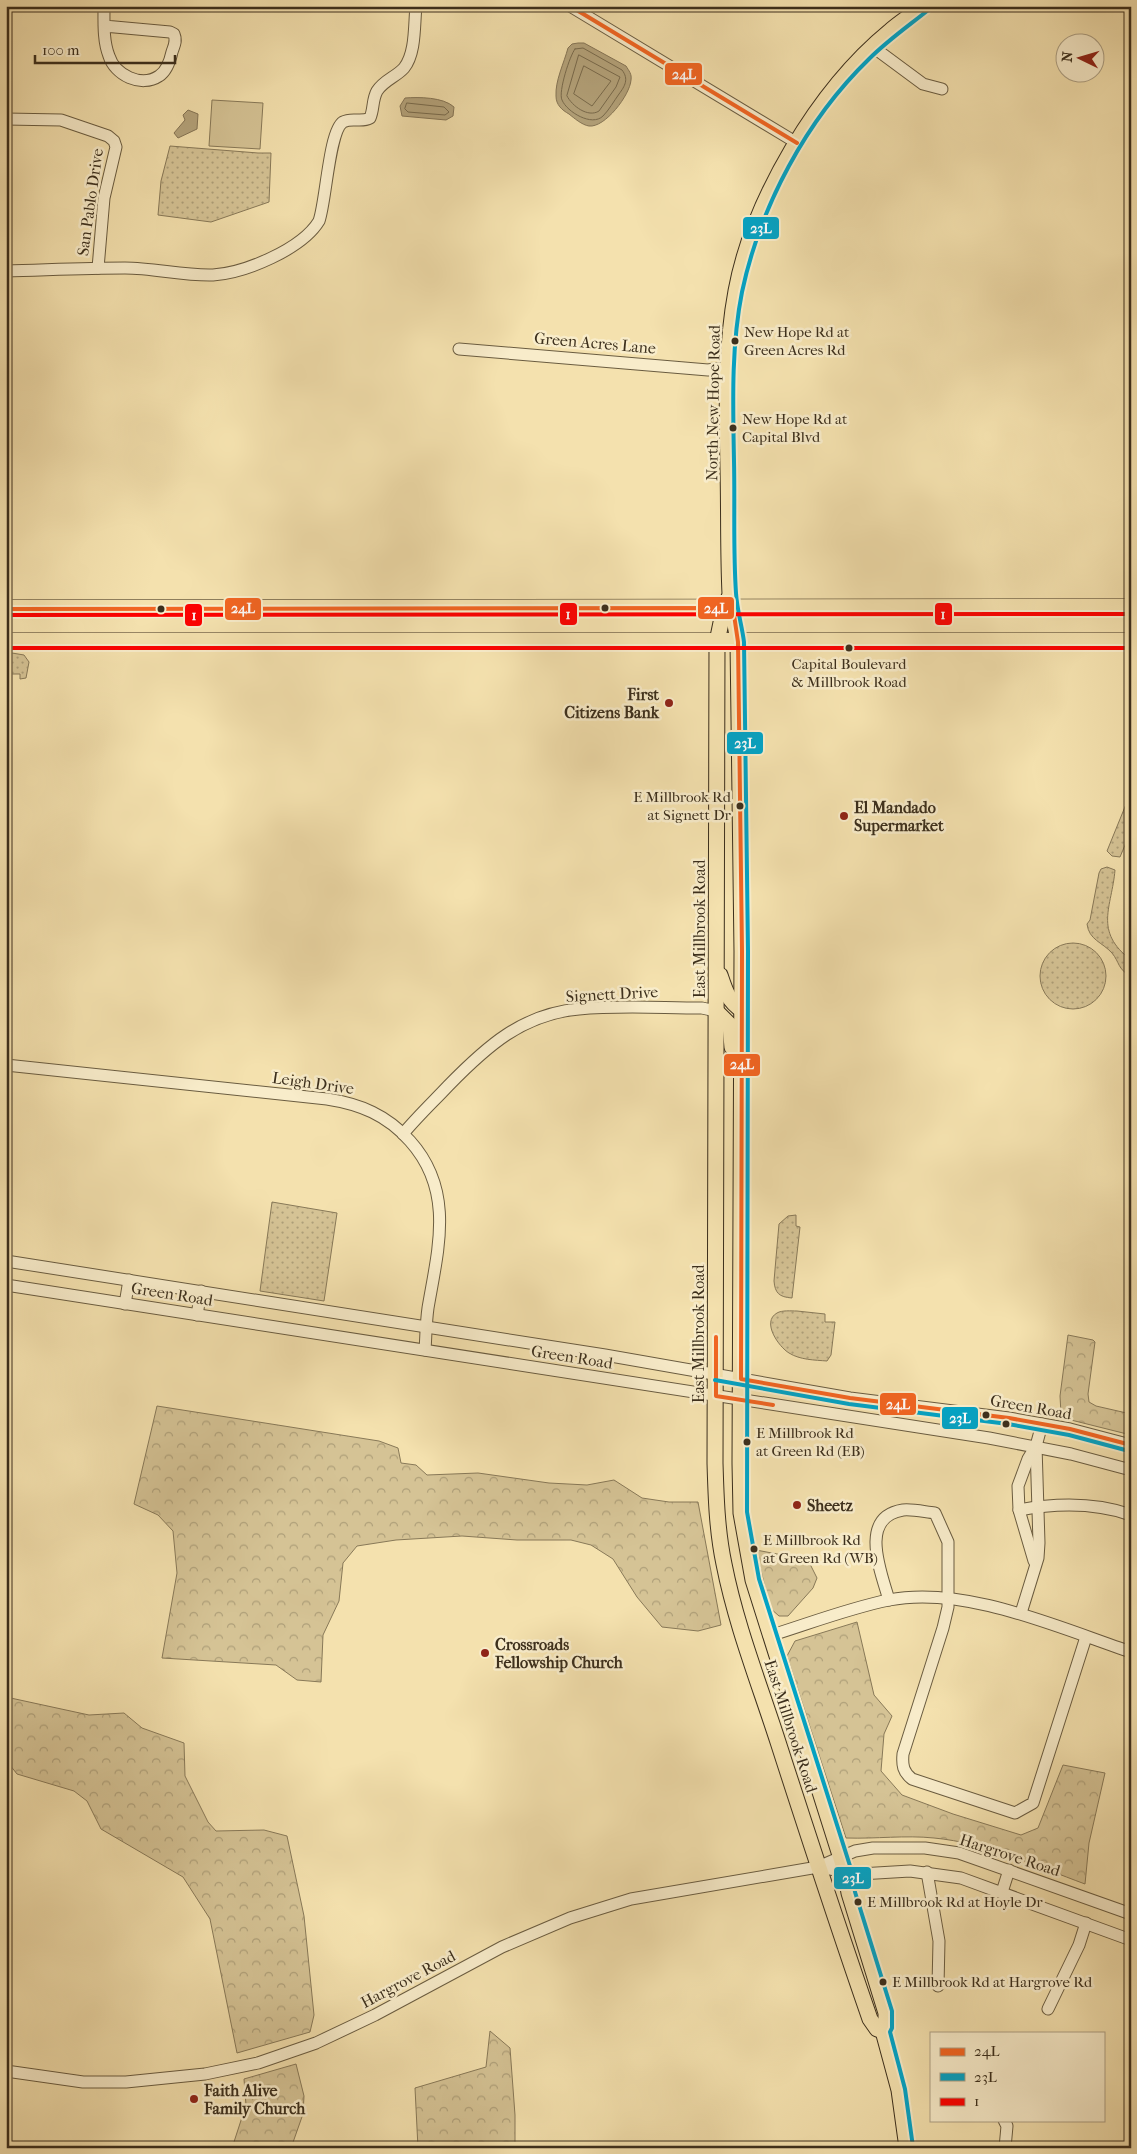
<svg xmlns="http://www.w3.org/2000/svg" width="1137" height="2154" viewBox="0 0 1137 2154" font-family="'IM FELL French Canon',serif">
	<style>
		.grass { fill: url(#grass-dots); stroke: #887958 }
		.forest { fill: url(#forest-crowns); stroke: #887958 }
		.park { fill: #d5c395; stroke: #887958 }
		.water { fill: #b5a47c; stroke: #857556 }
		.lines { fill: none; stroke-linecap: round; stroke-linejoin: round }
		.shore { stroke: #786a4c; stroke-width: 1 }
		.minor-casing { stroke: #6a5c40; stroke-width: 13 }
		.major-casing { stroke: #3c2f1c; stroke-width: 17 }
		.highway-casing { stroke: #3c2f1c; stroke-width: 19 }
		.minor { stroke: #f8ecca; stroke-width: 11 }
		.major { stroke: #f4e1ae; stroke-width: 15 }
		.highway { stroke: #f4e1ae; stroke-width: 18 }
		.bus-1-casing { stroke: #f8ecca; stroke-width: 8 }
		.bus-2-casing { stroke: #f8ecca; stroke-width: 8 }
		.bus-3-casing { stroke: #f8ecca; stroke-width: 8 }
		.bus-1 { stroke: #f26522; stroke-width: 4 }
		.bus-2 { stroke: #03a3c5; stroke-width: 4 }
		.bus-3 { stroke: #fe0000; stroke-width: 4 }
		.bus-dot { fill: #3c2f1c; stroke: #f8ecca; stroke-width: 2 }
		.poi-dot { fill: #8f2418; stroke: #f8ecca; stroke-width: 2 }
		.labels { text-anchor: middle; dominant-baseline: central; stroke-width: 5; stroke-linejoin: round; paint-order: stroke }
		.bus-label { font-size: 15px; fill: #3c2f1c; stroke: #f8ecca; text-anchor: start }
		.street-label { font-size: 16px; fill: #3c2f1c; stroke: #f8ecca }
		.poi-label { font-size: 16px; font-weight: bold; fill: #3c2f1c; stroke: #f8ecca; text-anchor: start }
		.line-badge { stroke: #f8ecca; stroke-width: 2 }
		.badge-label { font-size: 14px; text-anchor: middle; font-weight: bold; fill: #fff }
	</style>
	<defs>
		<pattern id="grass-dots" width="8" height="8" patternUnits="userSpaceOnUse" patternTransform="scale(1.25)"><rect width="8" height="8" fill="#d5c395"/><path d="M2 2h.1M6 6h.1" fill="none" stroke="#ae9f79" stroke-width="1.8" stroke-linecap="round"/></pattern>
		<pattern id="forest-crowns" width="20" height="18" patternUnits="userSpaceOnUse" patternTransform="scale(1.25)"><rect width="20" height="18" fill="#d5c395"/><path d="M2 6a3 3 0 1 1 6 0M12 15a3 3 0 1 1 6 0" fill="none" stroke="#ae9f79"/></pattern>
	</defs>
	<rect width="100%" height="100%" fill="#f4e1ae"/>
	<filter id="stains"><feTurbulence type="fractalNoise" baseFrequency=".004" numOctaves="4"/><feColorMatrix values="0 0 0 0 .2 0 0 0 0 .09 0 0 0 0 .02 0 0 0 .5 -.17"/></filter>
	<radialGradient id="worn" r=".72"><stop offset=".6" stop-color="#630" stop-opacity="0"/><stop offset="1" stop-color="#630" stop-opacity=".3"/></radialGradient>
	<!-- grass -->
	<g class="grass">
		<path d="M170,146L258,153H271L269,202L211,222L158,215L161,181Z"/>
		<path d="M6,652L24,655L29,662L26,678L20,679V674H6Z"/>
		<path d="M1131,792V831L1120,857L1112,856L1107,851Z"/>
		<path d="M1107,867L1115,870C1112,907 1093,931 1131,960V977C1117,968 1120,963 1112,953C1102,942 1089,940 1087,924L1090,920L1099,873L1101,869Z"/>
		<circle cx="1073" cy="976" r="33"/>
		<path d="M272,1202L337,1213L324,1301L260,1291Z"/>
		<path d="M796,1215V1226L800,1227L792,1298C779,1297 775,1293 774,1281L779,1224L788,1216Z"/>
		<path d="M797,1311L825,1314V1322H835L831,1355L827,1361C815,1360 800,1360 789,1353C779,1347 761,1322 777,1313C782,1310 791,1311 797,1311Z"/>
	</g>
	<!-- forest -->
	<g class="forest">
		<path d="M1068,1335L1093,1340L1095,1342L1088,1394L1089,1402L1096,1406L1131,1414V1435L1071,1420L1061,1414L1060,1396Z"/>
		<path d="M157,1406L379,1441L398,1448L401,1463L416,1465L427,1475L478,1473L549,1483L587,1485L614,1480L642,1498L669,1502H698L721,1625L698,1631L662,1627L637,1597L613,1559L591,1545L571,1540H517L462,1536L396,1540L357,1546L343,1563L339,1601L323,1635L321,1682L297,1680L276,1665L162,1658L177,1573L173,1531L158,1515L134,1504Z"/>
		<path d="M756,1550L798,1558L810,1564L817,1578L813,1588L788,1616H779L770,1608Z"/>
		<path d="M857,1622L874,1695L892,1716L884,1734L881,1771L902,1795L953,1814L1021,1835L1038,1828L1063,1765L1105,1773L1089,1843L1085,1884C1036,1866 987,1843 934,1838C905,1835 876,1839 846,1838L787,1656L795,1641Z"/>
		<path d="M6,1697L89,1715L124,1713L142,1728L184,1743L185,1776L208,1822L216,1831L264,1830L287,1836L304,1916L314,2015L310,2032L237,2053L210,1919L183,1877L101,1829L87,1801L74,1791L17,1774L6,1760Z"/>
		<path d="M490,2031L510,2048L515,2115V2148H418L415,2088L486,2067Z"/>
		<path d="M296,2064L304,2096L303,2114L291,2148H232L246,2105L244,2079Z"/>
	</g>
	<!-- park -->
	<path class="park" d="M212,100L263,103L260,149L209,146Z"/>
	<!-- water -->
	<g class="water">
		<path d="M578,43H584L626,66C629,71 632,74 631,80C630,95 605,128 589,126C582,125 574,118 569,114C562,110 556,105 556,96C555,81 564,63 568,48L572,44Z"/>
		<path d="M405,98C419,97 443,97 454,107L453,116L446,120L402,116L400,106Z"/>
		<path d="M188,110L198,114L197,129L178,138L174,133L185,120L183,115Z"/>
	</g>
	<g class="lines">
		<!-- shore -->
		<g class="shore">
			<path d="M575,49L583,48L622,70C629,79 625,86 619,94C614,101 609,110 603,116C592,127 567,112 562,100C558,92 570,55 575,49Z"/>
			<path d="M579,55L620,77L616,87L599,111C588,118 572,106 567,96Z"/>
			<path d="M584,66L611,81L592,106L574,94Z"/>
			<path d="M407,103L444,107L449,112L445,115L408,112L405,109Z"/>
		</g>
		<defs>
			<g id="minor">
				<path d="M104,6C104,22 103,41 109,56C115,75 141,88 159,76C167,71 170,61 172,52C174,46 177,41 174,34L170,32L104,26"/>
				<path d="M570,6L797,143"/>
				<path d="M873,47L923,84L942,89"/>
				<path d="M6,119L61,120L108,136L114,141L116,147L104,198L98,268"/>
				<path d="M6,271C46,270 85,268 125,268C154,268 184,276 213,275C245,273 302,249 319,221C326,202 329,131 343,122C352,117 361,123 370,118C374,109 372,100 377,91C384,80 396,77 404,68C416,53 414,25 416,6"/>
				<path d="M459,349L708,370L728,367"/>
				<path d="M6,1065L327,1099C360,1104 387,1115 410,1141C455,1191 438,1249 428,1308C426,1322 426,1336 425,1350"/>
				<path d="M403,1134C417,1117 433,1102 448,1086C486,1047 522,1014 579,1009C620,1005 661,1008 702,1008L716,1011"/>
				<path d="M6,1261L605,1355L850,1398L1009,1418L1070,1429L1131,1445"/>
				<path d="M6,1285L989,1438L1071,1454L1131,1470"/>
				<path d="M125,1304L129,1280"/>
				<path d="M197,1315L201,1291"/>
				<path d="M1019,1510C1057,1503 1094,1502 1131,1515"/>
				<path d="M1034,1561L1019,1510L1018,1486L1028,1459L1036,1446L1042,1424"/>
				<path d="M889,1600C881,1572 858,1517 903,1510C913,1509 925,1512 935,1513L948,1542V1607L943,1628L903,1754C902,1765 903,1772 912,1779L1015,1813L1033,1803L1086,1637"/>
				<path d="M1021,1613L1038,1558L1039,1543L1036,1446"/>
				<path d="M769,1636C808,1624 849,1608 889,1600C965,1585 1059,1628 1131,1652"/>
				<path d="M818,1867L860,1874L910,1871L961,1878L1131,1940"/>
				<path d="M927,1872L939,1941L938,1986"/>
				<path d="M1002,1892L1009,1870"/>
				<path d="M1048,2009L1079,1945L1086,1923"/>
				<path d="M6,2071L83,2082H126L205,2074L258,2063L316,2043L375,2015L502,1947L570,1918L631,1899L818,1867L855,1851L873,1848H925L959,1853L1131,1914"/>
				<path d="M1004,2120L1007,2126L1005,2148"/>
			</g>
			<g id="major">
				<path d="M728,599L724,608L717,642L715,1463C716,1497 717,1531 724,1564C736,1625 759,1683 778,1742C808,1835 838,1927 870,2019L877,2029L883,2031"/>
				<path d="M720,975C725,990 728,1001 742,1010"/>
				<path d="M716,1011L730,1025L732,1047"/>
				<path d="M907,2148L899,2090L883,2031L886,2027V2013L849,1893L845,1871L753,1580L741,1513L740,1463L742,951L738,642C736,626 731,609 730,594C728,552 729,510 728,469C727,410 725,350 736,291C753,200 818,90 890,31C900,22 912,15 923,6"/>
			</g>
			<g id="highway">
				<path d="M6,609L1131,608"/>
				<path d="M6,642H1131"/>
			</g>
		</defs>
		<!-- minor casing -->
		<use href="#minor" class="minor-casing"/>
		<!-- major casing -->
		<use href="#major" class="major-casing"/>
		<!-- highway casing -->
		<use href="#highway" class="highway-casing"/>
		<!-- minor -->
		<use href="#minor" class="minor"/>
		<!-- major -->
		<use href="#major" class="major"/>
		<!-- highway -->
		<use href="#highway" class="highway"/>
		<defs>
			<g id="bus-1">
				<path d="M570,6L797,143"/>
				<path d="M6,609L733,608L738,642L742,951L741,1379L850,1398L1009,1418L1070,1429L1131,1445"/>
				<path d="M716,1337V1396L773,1405"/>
			</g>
			<g id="bus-2">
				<path d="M715,1380L849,1404L1008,1424L1069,1435L1129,1451"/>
				<path d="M913,2147L905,2089L890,2032L892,2028V2011L855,1892L851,1869L759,1579L747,1512L748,951L744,642C742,626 737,610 736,593C733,550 735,505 734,461C733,405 731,347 742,292C760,207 806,120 869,59C887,41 907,27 927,11"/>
			</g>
			<g id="bus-3">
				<path d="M6,615L1131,614"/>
				<path d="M6,648H1131"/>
			</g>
		</defs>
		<!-- bus-1 casing -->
		<use href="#bus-1" class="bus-1-casing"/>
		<!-- bus-2 casing -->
		<use href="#bus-2" class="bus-2-casing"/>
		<!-- bus-3 casing -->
		<use href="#bus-3" class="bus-3-casing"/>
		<!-- bus-1 -->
		<use href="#bus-1" class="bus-1"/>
		<!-- bus-2 -->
		<use href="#bus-2" class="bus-2"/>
		<!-- bus-3 -->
		<use href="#bus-3" class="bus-3"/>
	</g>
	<!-- markers -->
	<g class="bus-dot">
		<circle cx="735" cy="341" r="4.5"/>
		<circle cx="733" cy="428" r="4.5"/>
		<circle cx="605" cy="608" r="4.5"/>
		<circle cx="161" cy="609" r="4.5"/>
		<circle cx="849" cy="648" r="4.5"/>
		<circle cx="740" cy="806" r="4.5"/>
		<circle cx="986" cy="1415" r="4.5"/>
		<circle cx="1006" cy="1424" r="4.5"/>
		<circle cx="747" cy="1442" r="4.5"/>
		<circle cx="754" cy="1549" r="4.5"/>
		<circle cx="858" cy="1902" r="4.5"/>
		<circle cx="883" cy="1982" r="4.5"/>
	</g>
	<g class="poi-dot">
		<circle cx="669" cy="703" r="5"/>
		<circle cx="844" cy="816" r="5"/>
		<circle cx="797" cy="1505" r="5"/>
		<circle cx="485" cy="1653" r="5"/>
		<circle cx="194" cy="2099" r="5"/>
	</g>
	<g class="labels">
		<!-- bus labels -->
		<g class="bus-label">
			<text x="744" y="332">New Hope Rd at<tspan x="744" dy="18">Green Acres Rd</tspan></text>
			<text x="742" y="419">New Hope Rd at<tspan x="742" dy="18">Capital Blvd</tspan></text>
			<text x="849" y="664" text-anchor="middle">Capital Boulevard<tspan x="849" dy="18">&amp; Millbrook Road</tspan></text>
			<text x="731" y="797" text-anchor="end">E Millbrook Rd<tspan x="731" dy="18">at Signett Dr</tspan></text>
			<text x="756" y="1433">E Millbrook Rd<tspan x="756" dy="18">at Green Rd (EB)</tspan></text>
			<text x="763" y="1540">E Millbrook Rd<tspan x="763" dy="18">at Green Rd (WB)</tspan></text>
			<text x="867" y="1902">E Millbrook Rd at Hoyle Dr</text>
			<text x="892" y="1982">E Millbrook Rd at Hargrove Rd</text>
		</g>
		<!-- street labels -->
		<g class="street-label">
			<text transform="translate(90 202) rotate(-82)">San Pablo Drive</text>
			<text transform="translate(595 343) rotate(5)">Green Acres Lane</text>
			<text transform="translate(713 403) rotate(-89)">North New Hope Road</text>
			<text transform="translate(699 929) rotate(-90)">East Millbrook Road</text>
			<text transform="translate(612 994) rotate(-3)">Signett Drive</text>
			<text transform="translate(313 1083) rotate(8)">Leigh Drive</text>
			<text transform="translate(172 1294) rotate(9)">Green Road</text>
			<text transform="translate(698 1334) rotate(-90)">East Millbrook Road</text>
			<text transform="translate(572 1357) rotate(9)">Green Road</text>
			<text transform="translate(1031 1407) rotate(10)">Green Road</text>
			<text transform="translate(791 1726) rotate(72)">East Millbrook Road</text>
			<text transform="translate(1010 1855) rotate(18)">Hargrove Road</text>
			<text transform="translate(408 1979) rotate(-28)">Hargrove Road</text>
		</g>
		<!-- poi labels -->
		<g class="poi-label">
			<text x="659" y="694" text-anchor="end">First<tspan x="659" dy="18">Citizens Bank</tspan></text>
			<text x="854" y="807">El Mandado<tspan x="854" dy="18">Supermarket</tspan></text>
			<text x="807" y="1505">Sheetz</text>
			<text x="495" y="1644">Crossroads<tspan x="495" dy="18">Fellowship Church</tspan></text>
			<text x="204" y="2090">Faith Alive<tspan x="204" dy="18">Family Church</tspan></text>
		</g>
	</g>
	<g class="line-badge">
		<rect x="664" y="62" width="39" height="24" rx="5" fill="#f26522"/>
		<rect x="742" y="216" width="38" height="24" rx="5" fill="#03a3c5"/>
		<rect x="697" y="596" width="38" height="24" rx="5" fill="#f26522"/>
		<rect x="224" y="597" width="38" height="24" rx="5" fill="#f26522"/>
		<rect x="934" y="602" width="19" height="24" rx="5" fill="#fe0000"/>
		<rect x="559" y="602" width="19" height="24" rx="5" fill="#fe0000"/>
		<rect x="184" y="603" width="19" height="24" rx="5" fill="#fe0000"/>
		<rect x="726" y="731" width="38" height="24" rx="5" fill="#03a3c5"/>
		<rect x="723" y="1053" width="38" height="24" rx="5" fill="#f26522"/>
		<rect x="879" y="1392" width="38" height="24" rx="5" fill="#f26522"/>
		<rect x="941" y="1406" width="38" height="24" rx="5" fill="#03a3c5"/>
		<rect x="833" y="1866" width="39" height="24" rx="5" fill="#03a3c5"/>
	</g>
	<g class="badge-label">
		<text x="684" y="79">24L</text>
		<text x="761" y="233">23L</text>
		<text x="716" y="613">24L</text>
		<text x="243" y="613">24L</text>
		<text x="943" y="619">1</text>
		<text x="568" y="619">1</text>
		<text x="194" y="620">1</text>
		<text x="745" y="748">23L</text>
		<text x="742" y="1069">24L</text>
		<text x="898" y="1409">24L</text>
		<text x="960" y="1423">23L</text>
		<text x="853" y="1883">23L</text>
	</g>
	<!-- margin -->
	<rect width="1137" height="2154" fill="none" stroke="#f4e1ae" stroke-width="25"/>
	<rect x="8" y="8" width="1122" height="2139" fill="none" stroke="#3c2f1c" stroke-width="2.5"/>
	<rect x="12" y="12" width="1112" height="2129" fill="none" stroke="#3c2f1c"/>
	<!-- legend -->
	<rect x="930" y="2032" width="175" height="90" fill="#f8ecca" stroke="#ada084"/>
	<rect x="940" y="2048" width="25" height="8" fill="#f26522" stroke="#ada084"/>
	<text x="974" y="2056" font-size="15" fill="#3c2f1c">24L</text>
	<rect x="940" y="2073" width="25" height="8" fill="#03a3c5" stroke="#ada084"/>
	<text x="974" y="2082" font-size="15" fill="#3c2f1c">23L</text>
	<rect x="940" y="2098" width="25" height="8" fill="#fe0000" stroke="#ada084"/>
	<text x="974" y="2106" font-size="15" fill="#3c2f1c">1</text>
	<!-- north arrow -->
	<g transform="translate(1080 58) rotate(275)"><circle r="24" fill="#f8ecca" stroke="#ada084"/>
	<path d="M0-4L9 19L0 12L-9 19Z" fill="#8f2418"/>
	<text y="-8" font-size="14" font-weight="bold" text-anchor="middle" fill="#3c2f1c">N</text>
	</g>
	<!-- scale -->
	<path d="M35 55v8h140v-8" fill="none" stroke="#3c2f1c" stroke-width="2.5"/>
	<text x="42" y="55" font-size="15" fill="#3c2f1c" stroke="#f8ecca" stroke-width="4" paint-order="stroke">100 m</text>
	<rect width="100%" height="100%" filter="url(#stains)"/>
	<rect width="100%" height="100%" fill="url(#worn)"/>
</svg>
